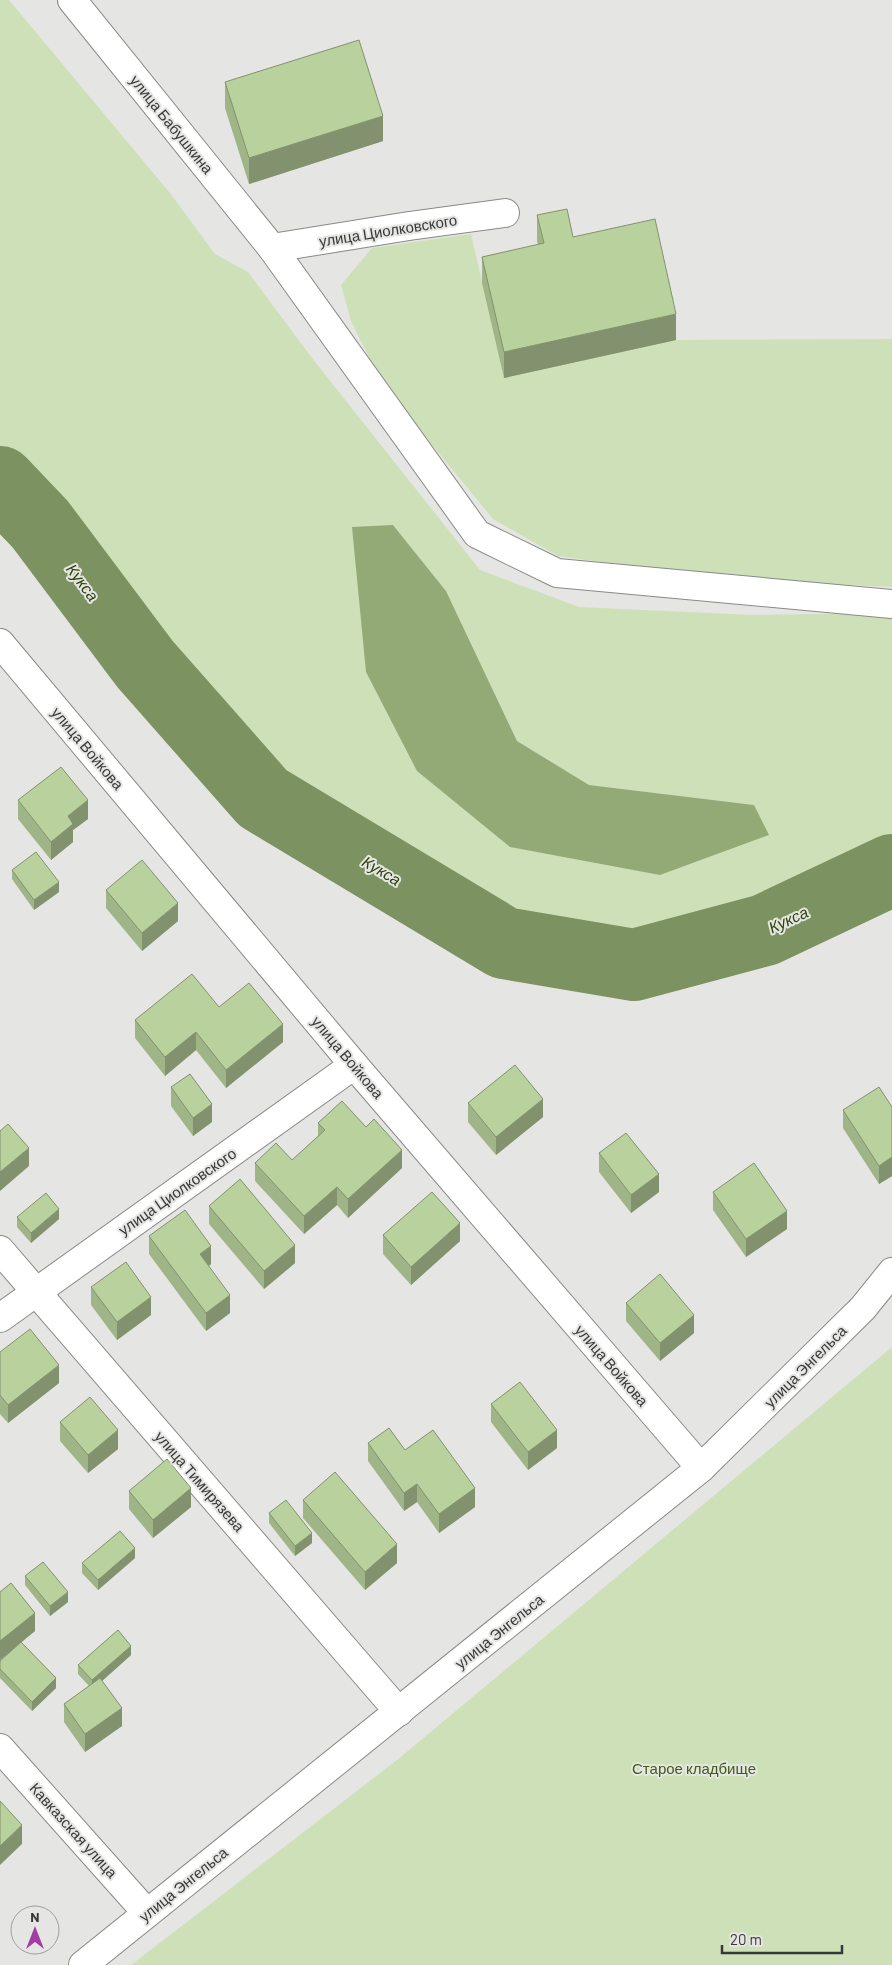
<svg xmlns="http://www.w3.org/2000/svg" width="892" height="1965" viewBox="0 0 892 1965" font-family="Barlow,sans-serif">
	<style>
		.green { fill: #cee0b8; fill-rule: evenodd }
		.forest { fill: #93aa77 }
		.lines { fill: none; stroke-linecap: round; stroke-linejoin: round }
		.river { stroke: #7c9260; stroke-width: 72 }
		.minor-casing { stroke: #898a87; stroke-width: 30 }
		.minor { stroke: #fff; stroke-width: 28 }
		.wall { fill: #9fb487 }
		.shaded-wall { fill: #82926e }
		.building { fill: #b9d19d; stroke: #82926e }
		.labels { text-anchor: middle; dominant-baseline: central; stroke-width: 4; stroke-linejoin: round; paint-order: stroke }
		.street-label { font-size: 15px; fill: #373837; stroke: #e5e6e3 }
		.park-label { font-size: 15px; fill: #425d11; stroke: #e5e6e3 }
		.water-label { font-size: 16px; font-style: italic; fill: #2e4309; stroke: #e5e6e3 }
	</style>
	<rect width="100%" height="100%" fill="#e5e6e3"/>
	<!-- green -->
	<g class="green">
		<path d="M0,0H9L170,193L215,254L248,272L312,358L480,570L579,607L753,615L892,613V852L863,863L753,921L636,943L525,928L443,889L268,776L0,453ZM393,525L446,591L517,741L589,785L754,805L768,835L660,875L366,672Z"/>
		<path d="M471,234L504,377L676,340L892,339V587L723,579L558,556L493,519L382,384L351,321L341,285L372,248Z"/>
		<path d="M892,1347V1965H131L397,1760Z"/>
	</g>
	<!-- forest -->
	<path class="forest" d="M393,525L446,591L517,741L589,785L754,805L769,835L660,875L510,847L417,771L366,672L352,527Z"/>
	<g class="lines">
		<!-- river -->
		<path class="river" d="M0,482L40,524L145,664L263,798L504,943L634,965L765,930L892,870"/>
		<defs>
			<g id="minor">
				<path d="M72,0L272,248L477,534L557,573L892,604"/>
				<path d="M272,248L409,226L505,213"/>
				<path d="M0,643L354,1065L701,1468"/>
				<path d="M0,1250L399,1712"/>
				<path d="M0,1318L354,1065"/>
				<path d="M0,1748L147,1913"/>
				<path d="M83,1965L701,1468L863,1308L892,1272"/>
			</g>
		</defs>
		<!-- minor casing -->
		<use href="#minor" class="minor-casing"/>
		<!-- minor -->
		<use href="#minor" class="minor"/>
	</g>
	<!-- wall -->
	<g class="wall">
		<path d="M225,82L383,141L249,184L225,108Z"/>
		<path d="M537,215L573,237L676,340L504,378L482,283V257L538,245L537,241Z"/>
		<path d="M18,800L88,819L73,830V842L51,860L18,819Z"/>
		<path d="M12,870L59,892L34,910L12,879Z"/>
		<path d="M106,890L178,921L142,951L106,908Z"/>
		<path d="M219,1007L283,1042L226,1088L196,1050L165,1076L135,1038V1020Z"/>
		<path d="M171,1087L212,1122L193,1136L171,1106Z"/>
		<path d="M468,1103L543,1117L496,1155L468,1122Z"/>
		<path d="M892,1107V1176L879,1184L843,1128V1110Z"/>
		<path d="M318,1123L402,1168L348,1218L337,1205L304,1234L255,1181V1163L292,1160L318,1136Z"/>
		<path d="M599,1153L659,1192L631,1213L599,1172Z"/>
		<path d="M713,1192L787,1229L746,1257L713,1210Z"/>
		<path d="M209,1206L295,1263L264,1289L209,1224Z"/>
		<path d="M17,1217L59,1219L31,1243L17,1227Z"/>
		<path d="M383,1235L460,1241L411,1285L383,1254Z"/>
		<path d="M149,1236L211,1264L209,1266L230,1313L206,1331L149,1254Z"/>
		<path d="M91,1287L151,1315L117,1340L91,1305Z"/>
		<path d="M626,1303L694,1333L660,1361L626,1321Z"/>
		<path d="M0,1352L59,1383L8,1423L0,1414Z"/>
		<path d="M491,1404L557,1448L528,1470L491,1422Z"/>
		<path d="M60,1422L118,1449L88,1473L60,1441Z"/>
		<path d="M368,1443L405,1450L475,1507L439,1533L417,1502L404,1511L368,1461Z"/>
		<path d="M129,1491L191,1507L153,1538L129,1509Z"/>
		<path d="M303,1500L397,1563L365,1590L303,1518Z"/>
		<path d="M269,1513L312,1543L295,1556L269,1523Z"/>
		<path d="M135,1558L98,1590L82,1573V1563Z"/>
		<path d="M25,1576L68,1602L50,1616L25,1585Z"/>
		<path d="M11,1583L35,1613V1631L21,1642L56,1678V1688L32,1711L0,1678V1661L12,1650L0,1660V1592Z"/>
		<path d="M131,1655L102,1681L122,1726L85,1752L64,1722V1704L89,1686L78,1674V1665Z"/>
	</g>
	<!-- shaded-wall -->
	<g class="shaded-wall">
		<path d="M383,116V141L249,184V158Z"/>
		<path d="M676,314V340L504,378V352Z"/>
		<path d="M88,800V819L73,830V842L51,860V842L68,816Z"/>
		<path d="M59,882V892L34,910V900Z"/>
		<path d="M178,903V921L142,951V933Z"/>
		<path d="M283,1024V1042L226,1088V1070Z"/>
		<path d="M196,1032V1050L165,1076V1057Z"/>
		<path d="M543,1099V1117L496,1155V1137Z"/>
		<path d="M212,1104V1122L193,1136V1118Z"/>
		<path d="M29,1148V1166L0,1191V1172Z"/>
		<path d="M402,1150V1168L348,1218V1199Z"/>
		<path d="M892,1157V1176L879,1184V1166Z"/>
		<path d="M659,1174V1192L631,1213V1195Z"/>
		<path d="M337,1187V1205L304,1234V1216Z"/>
		<path d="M59,1209V1219L31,1243V1233Z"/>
		<path d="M787,1211V1229L746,1257V1239Z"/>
		<path d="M460,1223V1241L411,1285V1267Z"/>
		<path d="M295,1245V1263L264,1289V1271Z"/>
		<path d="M211,1246V1264L200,1272V1254Z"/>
		<path d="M230,1295V1313L206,1331V1313Z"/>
		<path d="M151,1297V1315L117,1340V1322Z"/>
		<path d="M694,1315V1333L660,1361V1343Z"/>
		<path d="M59,1365V1383L8,1423V1405Z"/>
		<path d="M118,1430V1449L88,1473V1455Z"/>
		<path d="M557,1430V1448L528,1470V1452Z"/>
		<path d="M417,1484V1502L404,1511V1493Z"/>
		<path d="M191,1488V1507L153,1538V1520Z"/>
		<path d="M475,1488V1507L439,1533V1514Z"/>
		<path d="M312,1533V1543L295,1556V1546Z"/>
		<path d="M397,1544V1563L365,1590V1572Z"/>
		<path d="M135,1548V1558L98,1590V1580Z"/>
		<path d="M68,1592V1602L50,1616V1606Z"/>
		<path d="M35,1613V1631L0,1660V1641Z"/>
		<path d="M131,1646V1655L92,1690V1680Z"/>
		<path d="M56,1678V1688L32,1711V1702Z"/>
		<path d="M122,1708V1726L85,1752V1734Z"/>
		<path d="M22,1825V1844L0,1865V1846Z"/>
	</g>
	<!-- building -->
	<g class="building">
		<path d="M359,40L383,116L249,158L225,82Z"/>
		<path d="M567,209L573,237L655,219L676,314L504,352L482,257L544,243L537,215Z"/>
		<path d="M61,767L88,800L68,816L73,824L51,842L18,800Z"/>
		<path d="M36,852L59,882L34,900L12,870Z"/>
		<path d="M142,860L178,903L142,933L106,890Z"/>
		<path d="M192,974L219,1007L249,983L283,1024L226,1070L196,1032L165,1057L135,1020Z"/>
		<path d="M515,1065L543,1099L496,1137L468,1103Z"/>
		<path d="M190,1074L212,1104L193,1118L171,1087Z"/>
		<path d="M879,1087L892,1107V1157L879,1166L843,1110Z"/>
		<path d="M342,1101L366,1127L374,1119L402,1150L348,1199L337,1187L304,1216L255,1163L276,1143L292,1160L325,1130L318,1123Z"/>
		<path d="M8,1124L29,1148L0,1172V1131Z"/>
		<path d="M626,1133L659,1174L631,1195L599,1153Z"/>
		<path d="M754,1163L787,1211L746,1239L713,1192Z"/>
		<path d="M240,1179L295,1245L264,1271L209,1206Z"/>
		<path d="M432,1192L460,1223L411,1267L383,1235Z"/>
		<path d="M46,1193L59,1209L31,1233L17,1217Z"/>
		<path d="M185,1210L211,1246L200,1254L230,1295L206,1313L149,1236Z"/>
		<path d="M126,1262L151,1297L117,1322L91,1287Z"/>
		<path d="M660,1274L694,1315L660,1343L626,1303Z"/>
		<path d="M30,1329L59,1365L8,1405L0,1395V1352Z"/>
		<path d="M520,1382L557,1430L528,1452L491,1404Z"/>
		<path d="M90,1397L118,1430L88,1455L60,1422Z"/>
		<path d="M389,1428L405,1450L433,1430L475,1488L439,1514L417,1484L404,1493L368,1443Z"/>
		<path d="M167,1459L191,1488L153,1520L129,1491Z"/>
		<path d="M335,1472L397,1544L365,1572L303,1500Z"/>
		<path d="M286,1500L312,1533L295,1546L269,1513Z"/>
		<path d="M120,1531L135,1548L98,1580L82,1563Z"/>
		<path d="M43,1562L68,1592L50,1606L25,1576Z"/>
		<path d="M11,1583L35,1613L0,1641V1592Z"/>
		<path d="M118,1630L131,1646L92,1680L78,1665Z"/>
		<path d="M21,1642L56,1678L32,1702L0,1669V1661Z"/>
		<path d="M100,1678L122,1708L85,1734L64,1704Z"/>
		<path d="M0,1801L22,1825L0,1846Z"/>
	</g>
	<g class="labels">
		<!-- street labels -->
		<g class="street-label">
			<text transform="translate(172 124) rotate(51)">улица Бабушкина</text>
			<text transform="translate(388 230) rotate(-9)">улица Циолковского</text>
			<text transform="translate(88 748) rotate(50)">улица Войкова</text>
			<text transform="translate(348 1057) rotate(50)">улица Войкова</text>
			<text transform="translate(177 1191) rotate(-35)">улица Циолковского</text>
			<text transform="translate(612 1365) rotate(49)">улица Войкова</text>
			<text transform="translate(805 1366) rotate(-45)">улица Энгельса</text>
			<text transform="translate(200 1481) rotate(49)">улица Тимирязева</text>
			<text transform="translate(499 1631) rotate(-39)">улица Энгельса</text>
			<text transform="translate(74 1830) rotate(48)">Кавказская улица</text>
			<text transform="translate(183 1884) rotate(-39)">улица Энгельса</text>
		</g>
		<!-- park labels -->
		<g class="park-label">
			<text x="694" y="1768">Старое кладбище</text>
		</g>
		<!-- water labels -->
		<g class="water-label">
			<text transform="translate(83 582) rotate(53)">Кукса</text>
			<text transform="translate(382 870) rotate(31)">Кукса</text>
			<text transform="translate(788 919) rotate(-25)">Кукса</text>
		</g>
	</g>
	<!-- north arrow -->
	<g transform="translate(35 1930)"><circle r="24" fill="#e5e6e3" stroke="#9fa09e"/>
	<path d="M0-4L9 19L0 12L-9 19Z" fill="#a13ea3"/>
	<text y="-8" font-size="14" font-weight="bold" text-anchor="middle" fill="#373837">N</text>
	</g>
	<!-- scale -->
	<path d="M722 1945v8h120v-8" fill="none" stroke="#373837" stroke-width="2.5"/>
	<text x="730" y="1945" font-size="15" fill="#373837" stroke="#e5e6e3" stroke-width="4" paint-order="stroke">20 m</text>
</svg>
